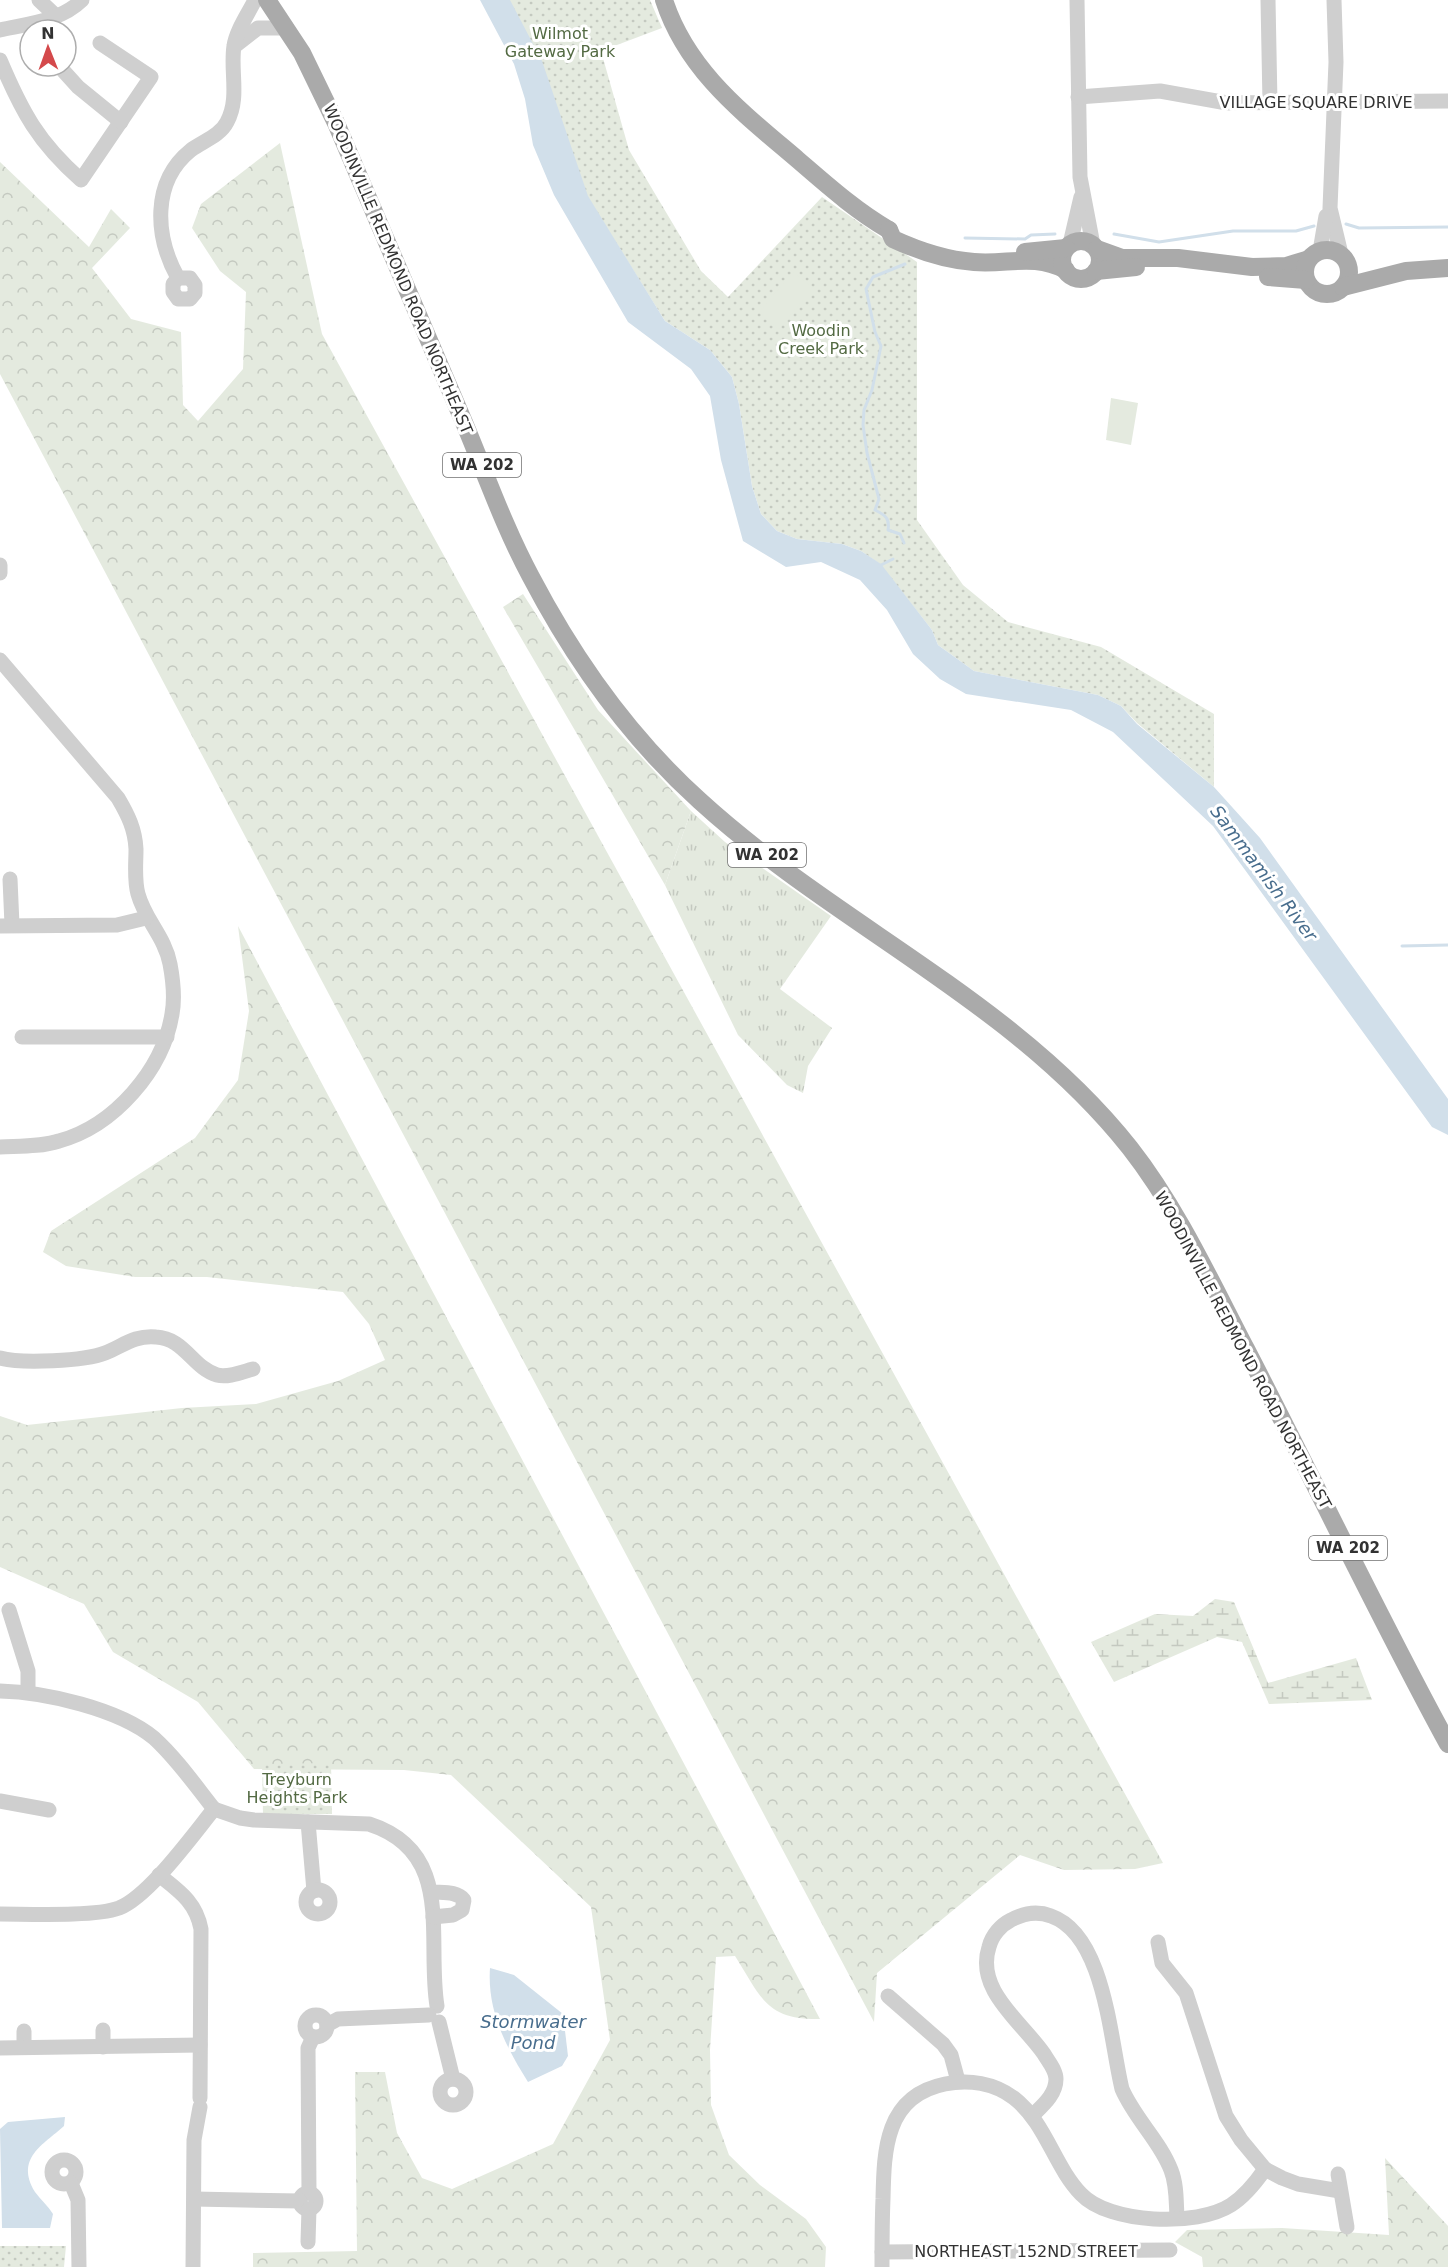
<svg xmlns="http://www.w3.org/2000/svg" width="1448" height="2267" viewBox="0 0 1448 2267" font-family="'DejaVu Sans',sans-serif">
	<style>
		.grass { fill: url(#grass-tufts) }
		.forest { fill: url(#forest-crowns) }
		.wetland { fill: url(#wetland-marsh) }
		.park { fill: url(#park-dots) }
		.pitch { fill: #e4eadf }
		.water { fill: #d1dfea }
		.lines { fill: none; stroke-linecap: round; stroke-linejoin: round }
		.stream { stroke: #d1dfea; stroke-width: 3 }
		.minor { stroke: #cfcfcf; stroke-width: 15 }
		.major { stroke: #aaa; stroke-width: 18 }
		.labels { text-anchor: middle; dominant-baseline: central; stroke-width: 6; stroke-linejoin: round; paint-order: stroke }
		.shield { fill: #fff; stroke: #707070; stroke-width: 1.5 }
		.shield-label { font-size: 15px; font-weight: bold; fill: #323232 }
		.park-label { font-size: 16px; fill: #536a43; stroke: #fff }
		.street-label { font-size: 16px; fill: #323232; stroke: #fff }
		.water-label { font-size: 18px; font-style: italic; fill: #486d8d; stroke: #fff }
	</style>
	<defs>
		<pattern id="grass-tufts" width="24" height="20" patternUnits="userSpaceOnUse" patternTransform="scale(1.5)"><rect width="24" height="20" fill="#e4eadf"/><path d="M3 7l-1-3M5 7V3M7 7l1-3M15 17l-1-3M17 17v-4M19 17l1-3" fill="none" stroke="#c4c9c0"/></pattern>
		<pattern id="forest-crowns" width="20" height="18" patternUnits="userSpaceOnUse" patternTransform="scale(1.5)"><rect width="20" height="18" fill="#e4eadf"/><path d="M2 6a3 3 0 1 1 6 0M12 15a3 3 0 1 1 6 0" fill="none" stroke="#c4c9c0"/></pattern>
		<pattern id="wetland-marsh" width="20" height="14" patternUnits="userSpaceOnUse" patternTransform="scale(1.5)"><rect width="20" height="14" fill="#e4eadf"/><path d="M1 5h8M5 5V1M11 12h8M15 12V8" fill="none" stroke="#c4c9c0"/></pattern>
		<pattern id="park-dots" width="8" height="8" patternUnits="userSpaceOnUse" patternTransform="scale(1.5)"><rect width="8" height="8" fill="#e4eadf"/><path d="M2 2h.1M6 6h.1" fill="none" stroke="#c4c9c0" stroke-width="1.8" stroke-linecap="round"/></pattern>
	</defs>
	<rect width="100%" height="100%" fill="#fff"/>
	<!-- grass -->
	<path class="grass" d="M691,811L725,842L831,916L780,989L832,1028L808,1066L803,1093L787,1085L738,1035L665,885Z"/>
	<!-- forest -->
	<g class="forest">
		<path d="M280,143L322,334L1163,1863L1135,1869L1064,1870L1020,1855L877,1973L874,2022L0,374V162L89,247L111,209L130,228L92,268L131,319L181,332L183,405L198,421L243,369L246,292L220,271L192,228L201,204Z"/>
		<path d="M523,594L598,710L691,811L665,885L503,607Z"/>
		<path d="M238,926L820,2019C766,2020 761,1997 735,1956L716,1957L710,2050L711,2105L729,2155L760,2185L806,2219L826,2247L825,2267H253V2253L357,2251L355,2072H385L397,2133L422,2178L452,2189L553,2144L610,2040L591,1907L451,1775L404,1770L254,1769L198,1702L113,1652L84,1604L0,1567V1416L27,1425L182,1408L256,1404L338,1381L385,1360L369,1324L343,1292L207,1277H135L66,1266L43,1252L51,1231L195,1138L238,1080L249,1011Z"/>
		<path d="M1385,2158L1448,2226V2267H1203L1202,2257L1175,2242L1187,2230L1282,2228L1389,2235Z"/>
	</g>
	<!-- wetland -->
	<path class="wetland" d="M1215,1599L1234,1602L1268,1683L1356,1658L1372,1700L1269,1704L1242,1642L1217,1637L1114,1682L1091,1642L1155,1614L1193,1616Z"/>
	<!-- park -->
	<g class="park">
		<path d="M497,0H650L662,28L601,51L629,150L701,271L728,297L822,197L917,262V520L963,585L1008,622L1101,647L1214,714V787L1137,723L1121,706L1098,695L974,671L938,645L932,630L880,564L861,551L842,544L797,539L777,531L761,514L752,486L739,404L732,377L710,350L665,321L587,196Z"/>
		<path d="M331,1763L332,1814H263L262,1764Z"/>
		<path d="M0,2246H66L64,2267H0Z"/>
	</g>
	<!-- pitch -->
	<g class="pitch">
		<path d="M793,272L813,288L779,329L759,312Z"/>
		<path d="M1111,398L1138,403L1131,445L1106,440Z"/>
	</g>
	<!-- water -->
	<g class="water">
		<path d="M480,0H510L542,61L588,196L665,321L710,350L732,377L739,404L752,486L761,514L777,531L797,539L842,544L861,551L881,564L932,630L938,645L974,671L1098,695L1121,706L1137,724L1214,787L1260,838L1448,1099V1135L1432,1127L1213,826L1113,732L1071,710L966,694L940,679L913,654L887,610L860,580L821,562L786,567L743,541L721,460L710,396L691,369L628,322L554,195L533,145L525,99L514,64Z"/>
		<path d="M490,1968L514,1975L563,2014L568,2056L562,2066L528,2082C506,2047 487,2011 490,1968Z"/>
		<path d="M65,2117L64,2126C43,2145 15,2158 35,2192C41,2200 48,2206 53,2214L50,2228H2L0,2129L8,2122Z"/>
	</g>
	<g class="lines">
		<!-- stream -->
		<g class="stream">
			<path d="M1346,224L1359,228L1448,227"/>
			<path d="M1114,234L1159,242L1233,231H1296L1314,226"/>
			<path d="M965,238L1025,239L1031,235L1055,234"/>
			<path d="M904,543L900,534L888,530C890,518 885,515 875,510L879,499L867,453L863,425L864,410L872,390L881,346L875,332L866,289L873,277L905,264"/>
			<path d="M879,566L893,559"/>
			<path d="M1402,946L1448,945"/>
		</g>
		<!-- minor -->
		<g class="minor">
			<path d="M39,0L56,16"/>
			<path d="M1077,0L1080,177L1093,245"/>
			<path d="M1268,0L1270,103"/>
			<path d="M1334,0L1336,62L1330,208L1341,254"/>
			<path d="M0,30C28,24 61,21 82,0"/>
			<path d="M236,45L258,28H287"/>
			<path d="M0,60C22,112 38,142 81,180L151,77L100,43"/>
			<path d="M59,66L78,87L121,122"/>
			<path d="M1078,97L1160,91L1227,103L1448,101"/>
			<path d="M1070,244L1081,197"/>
			<path d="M1320,251L1326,216"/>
			<path d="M178,278L173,284V292L178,299H190L195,293V285L190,278H178C155,237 151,182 191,150C203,141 220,136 227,122C240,98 230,71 234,46C236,31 248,14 255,0"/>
			<path d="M0,565V573"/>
			<path d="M0,660L118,798C128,815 135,829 136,849C136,864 134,880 138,894C145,920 165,937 170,964C173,980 175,998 172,1014C163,1070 114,1126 59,1141C40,1147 20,1146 0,1147"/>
			<path d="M10,879L12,925"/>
			<path d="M0,926L117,925L146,918"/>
			<path d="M22,1037H167"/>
			<path d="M0,1358C21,1364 85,1361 105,1353C123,1346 134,1335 156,1337C184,1338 193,1368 217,1375C228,1378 242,1372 253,1369"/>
			<path d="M9,1610L28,1671V1692"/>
			<path d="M0,1691C45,1692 119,1709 154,1738C177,1759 195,1785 214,1809"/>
			<path d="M0,1801L49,1810"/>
			<path d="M214,1809L240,1818L254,1820L369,1824C456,1852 426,1938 437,2006"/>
			<path d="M308,1822L314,1891"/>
			<path d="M159,1875C179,1891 196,1902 201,1929L200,2098"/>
			<circle cx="318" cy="1902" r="12"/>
			<path d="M432,1892C443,1893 457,1891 464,1900L462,1910L453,1915L433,1917"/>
			<path d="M0,1914C29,1914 94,1917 119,1908C149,1896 192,1836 214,1809"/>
			<path d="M1158,1942L1162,1963L1186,1993L1226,2116L1241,2140L1265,2169L1282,2178L1298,2184L1340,2191"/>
			<path d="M888,1996L943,2044L951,2055L958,2081"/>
			<circle cx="316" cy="2026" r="11"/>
			<path d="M439,2022L453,2079"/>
			<path d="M327,2025L338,2019L429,2015"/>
			<path d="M103,2030V2047"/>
			<path d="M24,2031V2047"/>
			<path d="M0,2048L200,2045"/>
			<circle cx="453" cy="2092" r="13"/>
			<path d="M1032,2116C1042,2106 1056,2095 1056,2079C1056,2070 1048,2061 1044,2054C1022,2022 975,1990 989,1947C992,1935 1001,1925 1011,1920C1024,1913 1038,1911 1051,1916C1105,1935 1110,2040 1122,2089C1135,2119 1160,2141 1171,2170C1177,2185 1176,2202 1177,2217"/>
			<circle cx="64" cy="2172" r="12"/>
			<path d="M1338,2174L1347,2227"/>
			<path d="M71,2183L78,2200L79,2267"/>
			<path d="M309,2193L308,2048L313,2037"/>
			<circle cx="308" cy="2201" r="8"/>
			<path d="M194,2199L300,2201"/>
			<path d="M308,2242L309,2209"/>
			<path d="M882,2252L1170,2250"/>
			<path d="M193,2267L194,2140L200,2107"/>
			<path d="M882,2267C882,2244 882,2222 883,2199C884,2150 885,2096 945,2084C969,2079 994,2083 1014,2098C1046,2123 1054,2166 1081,2194C1109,2224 1197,2227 1231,2205C1245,2196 1256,2182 1265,2169"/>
		</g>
		<!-- major -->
		<g class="major">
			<path d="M267,0L302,53L336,123C378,222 420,321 463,420C485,472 504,527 531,577C575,661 630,738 700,801C837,926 1014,1001 1130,1148C1177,1208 1211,1282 1246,1349C1314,1480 1377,1614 1448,1744"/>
			<path d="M664,0C687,71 743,113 798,160C827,185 856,211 889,230"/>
			<path d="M889,230L893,239C919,251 945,260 974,262C1008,265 1033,253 1066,270"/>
			<circle cx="1081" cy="260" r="19"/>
			<path d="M1097,249L1122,258H1178L1252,267L1286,266L1309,259"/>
			<circle cx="1327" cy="272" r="22"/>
			<path d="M1025,252L1066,248"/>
			<path d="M1096,271L1136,267"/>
			<path d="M1268,277L1306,280"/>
			<path d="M1343,287L1406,271L1448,268"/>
		</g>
	</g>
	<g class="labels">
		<!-- shield labels -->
		<g class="shield">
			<rect x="443" y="453" width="78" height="24" rx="4.5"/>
			<rect x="728" y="843" width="78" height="24" rx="4.5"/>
			<rect x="1309" y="1536" width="78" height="24" rx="4.5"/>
		</g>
		<g class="shield-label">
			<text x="482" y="465">WA 202</text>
			<text x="767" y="855">WA 202</text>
			<text x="1348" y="1548">WA 202</text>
		</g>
		<!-- park labels -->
		<g class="park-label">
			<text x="560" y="33">Wilmot<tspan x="560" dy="18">Gateway Park</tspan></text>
			<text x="821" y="330">Woodin<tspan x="821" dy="18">Creek Park</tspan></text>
			<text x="297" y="1779">Treyburn<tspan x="297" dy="18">Heights Park</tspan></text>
		</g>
		<!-- street labels -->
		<g class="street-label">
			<text x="1316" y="102">VILLAGE SQUARE DRIVE</text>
			<text transform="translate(398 269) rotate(67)">WOODINVILLE REDMOND ROAD NORTHEAST</text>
			<text transform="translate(1243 1350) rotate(62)">WOODINVILLE REDMOND ROAD NORTHEAST</text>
			<text x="1026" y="2251">NORTHEAST 152ND STREET</text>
		</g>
		<!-- water labels -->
		<g class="water-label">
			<text transform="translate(1264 873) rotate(53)">Sammamish River</text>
			<text x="533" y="2021">Stormwater<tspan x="533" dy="21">Pond</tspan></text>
		</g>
	</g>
	<!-- north arrow -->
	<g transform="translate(48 48) rotate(359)"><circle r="28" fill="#ffffff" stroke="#adadad" stroke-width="1.5"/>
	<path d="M0-4.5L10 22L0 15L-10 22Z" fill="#d4494b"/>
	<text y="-9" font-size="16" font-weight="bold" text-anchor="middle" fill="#323232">N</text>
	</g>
</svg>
